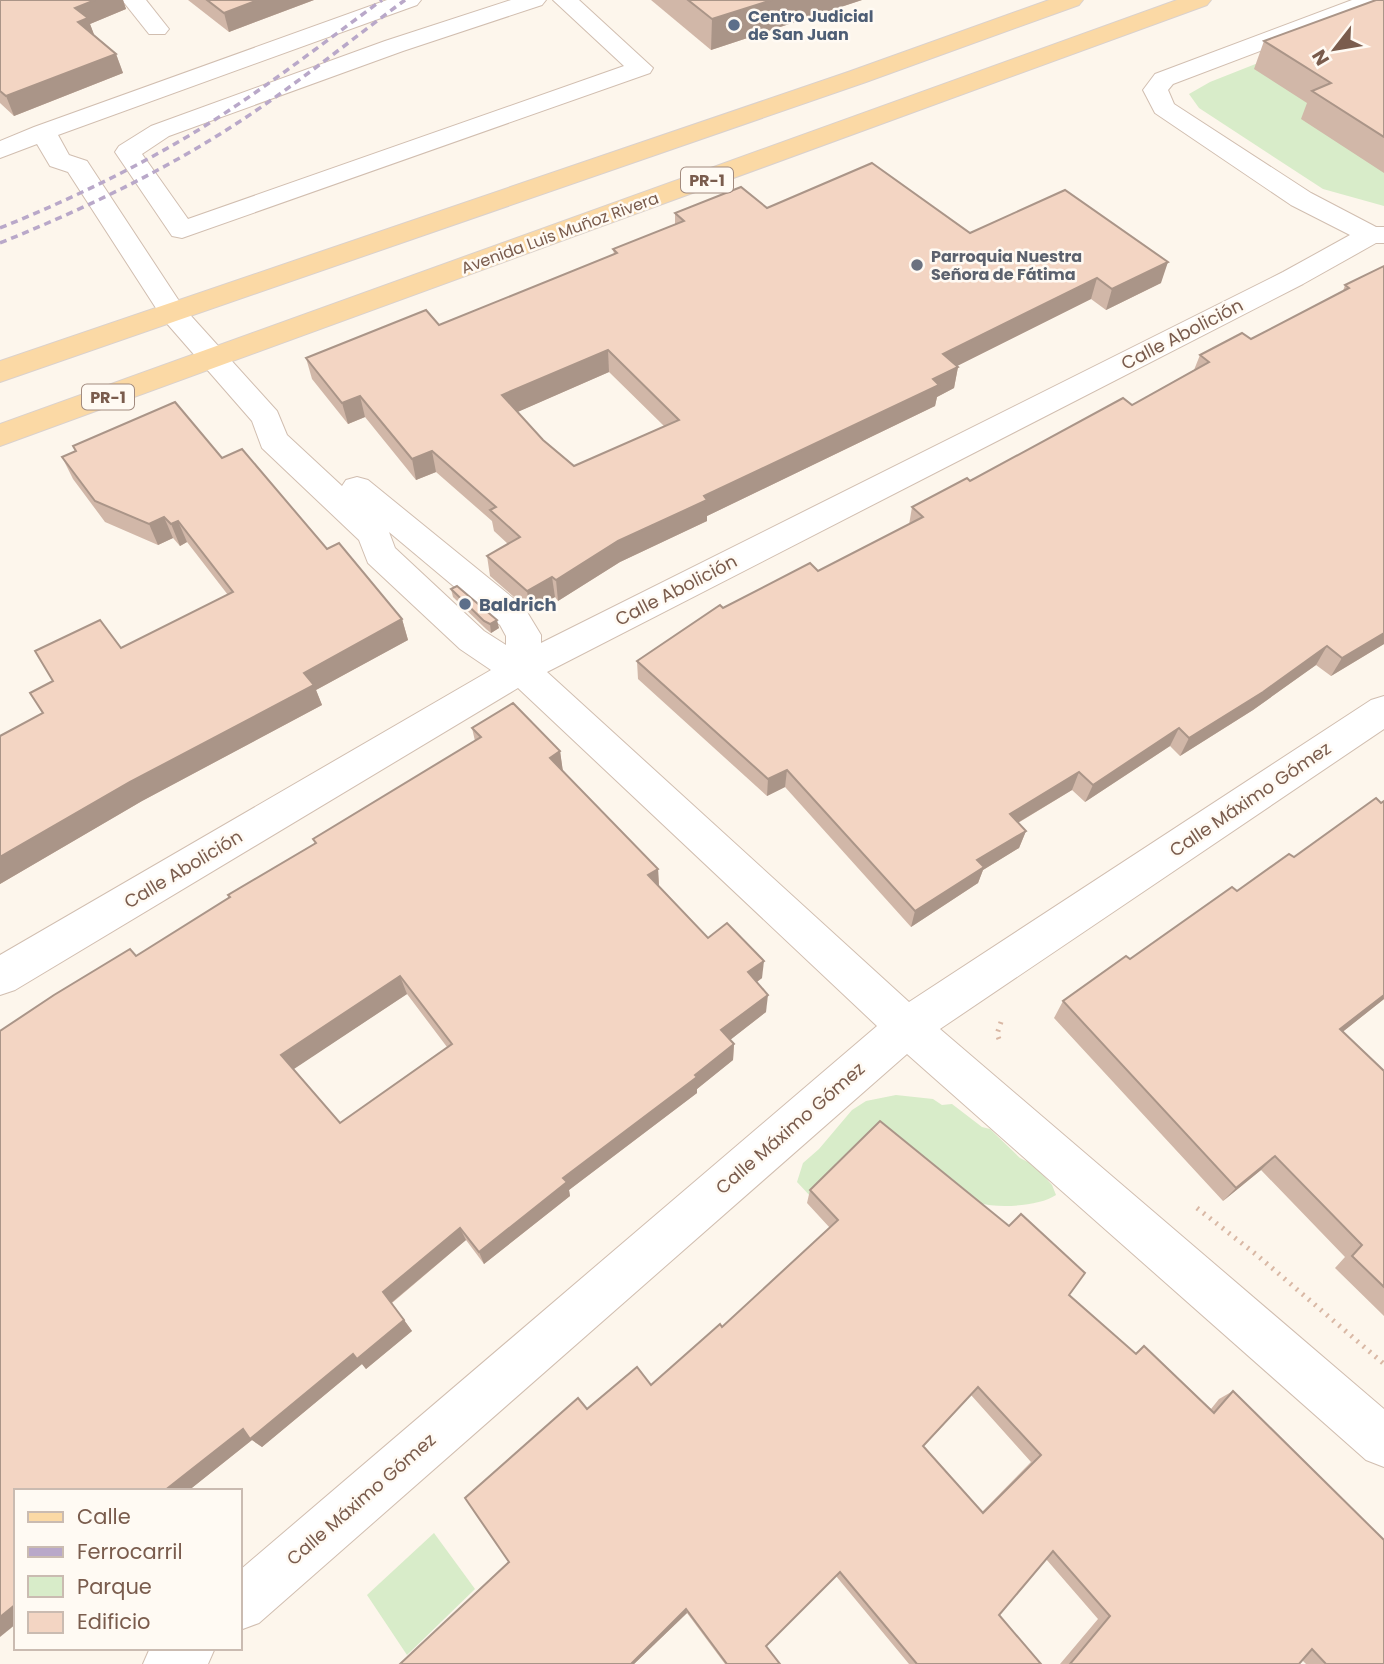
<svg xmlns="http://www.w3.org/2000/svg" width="1384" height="1664" viewBox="0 0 1384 1664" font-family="Poppins,sans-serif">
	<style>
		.green { fill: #d8ecc9 }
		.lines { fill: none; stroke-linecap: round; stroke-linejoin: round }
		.minor-casing { stroke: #d1beb0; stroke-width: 2 }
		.major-casing { stroke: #dad1cd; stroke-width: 2 }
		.path { stroke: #d9b8a5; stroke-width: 5; stroke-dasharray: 2 6; stroke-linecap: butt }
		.minor { fill: #fff; fill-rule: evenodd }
		.major { fill: #fbd9a5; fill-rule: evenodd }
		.rail { stroke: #b9a8c9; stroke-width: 3.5; stroke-dasharray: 7 5; stroke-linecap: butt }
		.wall { fill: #d1b7a8; fill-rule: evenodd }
		.shaded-wall { fill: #aa9588 }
		.building { fill: #f3d5c3; stroke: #aa9588; stroke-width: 2; fill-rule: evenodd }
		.service-dot { fill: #5c6f8a; stroke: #fffaf3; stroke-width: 2.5 }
		.worship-dot { fill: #6b7280; stroke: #fffaf3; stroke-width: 2.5 }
		.labels { text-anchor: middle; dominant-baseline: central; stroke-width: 5; stroke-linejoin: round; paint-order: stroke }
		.far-service-label { font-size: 16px; font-weight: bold; fill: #4e5e75; stroke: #fffaf3; text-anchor: start }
		.shield { fill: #fffaf3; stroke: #a28b7f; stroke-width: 2 }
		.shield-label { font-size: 16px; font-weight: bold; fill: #7a5c4d }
		.far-street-label { font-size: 16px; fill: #7a5c4d; stroke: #fffaf3 }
		.far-worship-label { font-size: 16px; font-weight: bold; fill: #5b616d; stroke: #fffaf3; text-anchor: start }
		.street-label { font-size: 18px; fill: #7a5c4d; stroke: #fffaf3 }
		.service-label { font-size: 18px; font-weight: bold; fill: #4e5e75; stroke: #fffaf3; text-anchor: start }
	</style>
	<rect width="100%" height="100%" fill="#fdf6ec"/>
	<!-- green -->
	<g class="green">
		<path d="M1384,13V206L1323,189L1199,108L1189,94L1210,82Z"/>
		<path d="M896,1095L933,1099L942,1105L952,1104L982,1127L990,1129L1020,1158L1034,1165L1052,1185L1056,1195C1040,1206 999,1209 979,1203L812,1198L797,1182L803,1163L819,1149L852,1110L866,1101Z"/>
		<path d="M434,1533L475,1589L407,1655L367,1595Z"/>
	</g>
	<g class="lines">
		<defs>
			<g id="minor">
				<path d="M122,0H146L169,29L165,34H149Z"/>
				<path d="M387,0H421L417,5L58,135L69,155L87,161L183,307L277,411L287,435L342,486L346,480L357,477L368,480L524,607L541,635V643L1283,272L1350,235L1291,205L1155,113L1143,90L1155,74L1352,0H1384L1381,5L1173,84L1168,90L1174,104L1311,193L1376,227H1384V243H1376L1303,284L547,672L909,1002L1371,700L1384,696V729L940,1029L1384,1409V1467L1366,1460L907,1054L259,1623L240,1630V1570L877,1026L518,688L15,990L0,995V955L491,670L460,649L368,563L359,540L262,448L252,421L163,319L68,172L50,166L37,144L0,158V141L34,127ZM389,532L500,625L506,636V645L484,631L395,548Z"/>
				<path d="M511,0H546L542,5L403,51L169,136L142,154L188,219L624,66L553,0H579L653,68L650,73L182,238L172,236L115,152L119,146L151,126L385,41Z"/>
				<path d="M150,1648H215L208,1664H143Z"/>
			</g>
			<g id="major">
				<path d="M1049,0H1083L1079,5L866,82L0,382V361L848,72Z"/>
				<path d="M1177,0H1211L1207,5L0,446V424Z"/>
			</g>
		</defs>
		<!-- minor casing -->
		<use href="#minor" class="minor-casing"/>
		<!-- major casing -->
		<use href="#major" class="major-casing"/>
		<!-- path -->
		<g class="path">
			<path d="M1001,1022L997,1034L1001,1044"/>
			<path d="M1197,1208L1258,1256L1384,1364"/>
		</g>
		<!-- minor -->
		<use href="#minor" class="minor"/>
		<!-- major -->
		<use href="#major" class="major"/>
		<!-- rail -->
		<g class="rail">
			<path d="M0,228C69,200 136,168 200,129C263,90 322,44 382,0"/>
			<path d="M0,243C84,209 166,170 242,120C298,83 351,40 405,0"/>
		</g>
	</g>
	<!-- wall -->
	<g class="wall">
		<path d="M0,0H123L126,9L90,24L94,35L116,54L123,73L14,116L0,103Z"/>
		<path d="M188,0H314L229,32Z"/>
		<path d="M651,0H862L711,50Z"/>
		<path d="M1384,0V173L1301,119L1307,103L1254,69L1264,41Z"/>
		<path d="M767,208L970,233L1161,283L1106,310L1091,299L957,366L958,367L954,388L937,397L935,406L707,516V521L620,562L558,601L555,597L530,611L490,576L487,556L508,544L494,531L492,521L436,472L416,480L365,417L348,424L312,379L306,358L439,325L614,254L613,249L675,225V213ZM609,372L664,426L574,466L543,440L517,412Z"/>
		<path d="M1384,266V644L1331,676L1316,665L1253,710L1180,756L1170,746L1085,802L1072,790L1018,823L1026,831L1019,848L983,870L978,883L911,927L785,787L767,796L638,679L637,661L723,608L818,571L909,525L912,507L1132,405L1194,370L1200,355L1251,339L1343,291L1345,285Z"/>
		<path d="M73,446L222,458L327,549L402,619L408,640L316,690L322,705L142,801L0,884V736L43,713L121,648L228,595L187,542L180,546L173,538L158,545L105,522L73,479L62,457L76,451Z"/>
		<path d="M451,589L499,628L491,633L486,629L453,597Z"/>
		<path d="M472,728L560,751L563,772L658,869L659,886L708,938L762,978L757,982L766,1012L730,1040L734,1044L733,1060L697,1089V1093L569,1190L570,1196L484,1264L466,1240L392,1303L412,1331L366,1369L362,1364L262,1447L252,1440L188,1491H16L136,956L229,898L228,895L315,844L313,839L475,741ZM407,994L447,1047L340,1123L293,1069Z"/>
		<path d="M1384,801V999L1342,1032L1384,1071V1316L1335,1268L1345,1257L1261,1170L1223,1201L1054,1018L1063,1001L1237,891L1294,857Z"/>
		<path d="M810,1190L1069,1295L1135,1353L1144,1346L1211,1409L1219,1399L1233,1391L1384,1664H1306L1302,1660L1299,1664H1060L1098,1619L1046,1559L999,1615L1041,1664H909L836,1576L766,1646L780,1664H725L687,1613L634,1664H400L509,1562L587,1409L651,1385L722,1327L830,1228L807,1203ZM971,1395L1031,1462L982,1512L923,1447Z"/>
	</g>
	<!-- shaded-wall -->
	<g class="shaded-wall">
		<path d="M95,0H123L126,9L90,24L95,37L78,22L75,8Z"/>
		<path d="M258,0H314L229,32L224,13Z"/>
		<path d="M772,0H862L711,50L712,19Z"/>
		<path d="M116,54L123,73L14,116L6,96Z"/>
		<path d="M1168,262L1161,283L1106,310L1112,289Z"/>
		<path d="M1097,278L1091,299L939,375L943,354Z"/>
		<path d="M608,350L609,372L506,417L502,395Z"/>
		<path d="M958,367L954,388L937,397L935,406L707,516V521L620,562L558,601L556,580L618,541L704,496Z"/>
		<path d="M360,396L365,417L348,424L342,403Z"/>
		<path d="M432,451L436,472L416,480L412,459Z"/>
		<path d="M164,517L173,538L158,545L149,524Z"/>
		<path d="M178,521L187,542L180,546L171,524Z"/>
		<path d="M552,577L555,597L530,611L527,591Z"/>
		<path d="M402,619L408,640L316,690L322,705L142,801L0,884V857L304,673Z"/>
		<path d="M497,620L499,628L491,633L490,624Z"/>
		<path d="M1384,633V644L1331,676L1342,658Z"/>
		<path d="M1327,646L1316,665L1253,710L1180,756L1189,738Z"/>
		<path d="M1179,728L1170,746L1085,802L1093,785Z"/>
		<path d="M560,751L563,772L550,758Z"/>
		<path d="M787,770L785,787L767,796L768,779Z"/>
		<path d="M1079,772L1072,790L1004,831L1010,814Z"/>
		<path d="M1026,831L1019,848L983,870L978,883L911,927L915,911L977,860Z"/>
		<path d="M658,869L659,887L648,875Z"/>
		<path d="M764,961L762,978L747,989L748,972Z"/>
		<path d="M400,976L407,994L291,1071L281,1055Z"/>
		<path d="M768,995L766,1012L721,1047V1030Z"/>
		<path d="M1384,995V999L1325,1046L1340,1029Z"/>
		<path d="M734,1044L733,1060L697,1089V1093L569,1190L570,1196L484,1264L479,1252L563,1178Z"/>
		<path d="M1275,1156L1261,1170L1223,1201L1236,1188Z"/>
		<path d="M460,1228L466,1240L391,1303L383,1292Z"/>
		<path d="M404,1320L412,1331L366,1369L362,1364L262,1447L252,1440L188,1491H164L243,1429Z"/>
		<path d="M16,1604V1624L0,1637V1617Z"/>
		<path d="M686,1609L687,1613L634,1664H631Z"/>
	</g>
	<!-- building -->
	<g class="building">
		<path d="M0,0H95L75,8L88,18L78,22L116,54L6,96L0,91Z"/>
		<path d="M207,0H258L224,13Z"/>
		<path d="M688,0H772L712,19Z"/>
		<path d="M1376,0H1384V137L1312,91L1331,83L1264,41Z"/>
		<path d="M872,163L970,233L1065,190L1168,262L1112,289L1097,278L943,354L958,367L933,379L939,385L704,496L707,500L618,541L556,580L552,577L527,591L487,556L520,537L490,510L496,507L432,451L412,459L360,396L342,403L306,358L426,310L439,325L617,253L613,249L684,221L675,213L741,187L767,208ZM608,350L679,420L574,466L543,440L502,395Z"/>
		<path d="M1384,266V633L1342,658L1327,646L1263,692L1189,738L1179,728L1093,785L1079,772L1010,814L1026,831L977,860L984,867L915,911L787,770L768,779L637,661L720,605L723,608L810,563L818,571L923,517L912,507L967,478L970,481L1123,398L1132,405L1209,362L1200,355L1242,333L1251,339L1349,288L1345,285Z"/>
		<path d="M175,402L222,458L242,449L327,549L339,543L402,619L304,673L314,685L130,782L0,857V736L43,713L30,693L53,681L35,651L100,620L121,648L233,592L178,521L171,524L164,517L149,524L95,501L62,457L76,451L73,446Z"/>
		<path d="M457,586L497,620L490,624L484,621L451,589Z"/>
		<path d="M513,703L560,751L550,758L658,869L648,875L708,938L727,923L764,961L748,972L768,995L721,1030L734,1044L695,1075L697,1077L563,1178L567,1182L479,1252L460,1228L383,1292L404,1320L357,1359L353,1354L250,1439L243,1429L164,1491H16V1604L0,1617V1031L54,995L130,949L136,956L230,897L228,895L316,843L313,839L481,737L472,728ZM400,976L452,1044L340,1123L281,1055Z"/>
		<path d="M1376,798L1381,803L1384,801V995L1340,1029L1384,1071V1287L1352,1256L1362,1245L1275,1156L1236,1188L1063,1001L1126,956L1130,959L1232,887L1237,891L1289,854L1294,857Z"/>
		<path d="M880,1121L1009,1226L1021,1214L1085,1273L1069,1295L1136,1354L1144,1346L1214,1413L1233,1391L1384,1540V1664H1326L1312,1649L1299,1664H1070L1110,1616L1053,1551L999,1615L1041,1664H917L840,1572L766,1646L780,1664H727L686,1609L631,1664H400L509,1562L465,1498L578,1398L587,1409L637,1367L651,1385L720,1324L722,1327L838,1220L810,1190ZM978,1387L1041,1455L983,1513L923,1446Z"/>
	</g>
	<!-- markers -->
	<g class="service-dot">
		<circle cx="734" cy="25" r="7"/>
		<circle cx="465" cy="604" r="7"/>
	</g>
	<circle class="worship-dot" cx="917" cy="265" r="7"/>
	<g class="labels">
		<!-- far-service labels -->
		<g class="far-service-label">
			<text x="748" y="16">Centro Judicial<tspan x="748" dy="18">de San Juan</tspan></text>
		</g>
		<!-- shield labels -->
		<g class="shield">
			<rect x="681" y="167.5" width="52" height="25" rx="5"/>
			<rect x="82" y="384.5" width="52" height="25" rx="5"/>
		</g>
		<g class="shield-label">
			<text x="707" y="180">PR-1</text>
			<text x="108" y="397">PR-1</text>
		</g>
		<!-- far-street labels -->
		<g class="far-street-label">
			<text transform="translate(560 233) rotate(-20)">Avenida Luis Muñoz Rivera</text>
		</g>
		<!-- far-worship labels -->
		<g class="far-worship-label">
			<text x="931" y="256">Parroquia Nuestra<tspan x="931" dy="18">Señora de Fátima</tspan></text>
		</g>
		<!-- street labels -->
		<g class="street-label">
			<text transform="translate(1182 334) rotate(-27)">Calle Abolición</text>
			<text transform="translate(676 590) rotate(-27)">Calle Abolición</text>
			<text transform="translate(1250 799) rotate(-34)">Calle Máximo Gómez</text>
			<text transform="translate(183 869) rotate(-31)">Calle Abolición</text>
			<text transform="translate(790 1128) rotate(-41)">Calle Máximo Gómez</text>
			<text transform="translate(361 1499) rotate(-41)">Calle Máximo Gómez</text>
		</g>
		<!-- service labels -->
		<g class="service-label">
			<text x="479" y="604">Baldrich</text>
		</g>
	</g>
	<!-- legend -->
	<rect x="14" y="1489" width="228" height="161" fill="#fffaf3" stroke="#cabbb1" stroke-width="2"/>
	<rect x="28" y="1512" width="35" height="10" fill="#fbd9a5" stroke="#cabbb1" stroke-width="2"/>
	<text x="77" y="1524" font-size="21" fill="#7a5c4d">Calle</text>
	<rect x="28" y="1547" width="35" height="10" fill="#b9a8c9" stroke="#cabbb1" stroke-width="2"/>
	<text x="77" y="1559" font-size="21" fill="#7a5c4d">Ferrocarril</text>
	<rect x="28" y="1576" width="35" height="21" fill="#d8ecc9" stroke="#cabbb1" stroke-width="2"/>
	<text x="77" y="1594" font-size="21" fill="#7a5c4d">Parque</text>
	<rect x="28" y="1612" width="35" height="21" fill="#f3d5c3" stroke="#cabbb1" stroke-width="2"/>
	<text x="77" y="1629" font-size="21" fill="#7a5c4d">Edificio</text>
	<!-- north arrow -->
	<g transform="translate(1335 49) rotate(239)" stroke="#fffaf3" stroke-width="5" paint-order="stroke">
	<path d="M0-5L12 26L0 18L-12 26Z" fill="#7a5c4d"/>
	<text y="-10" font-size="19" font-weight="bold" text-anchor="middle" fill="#7a5c4d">N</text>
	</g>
</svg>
